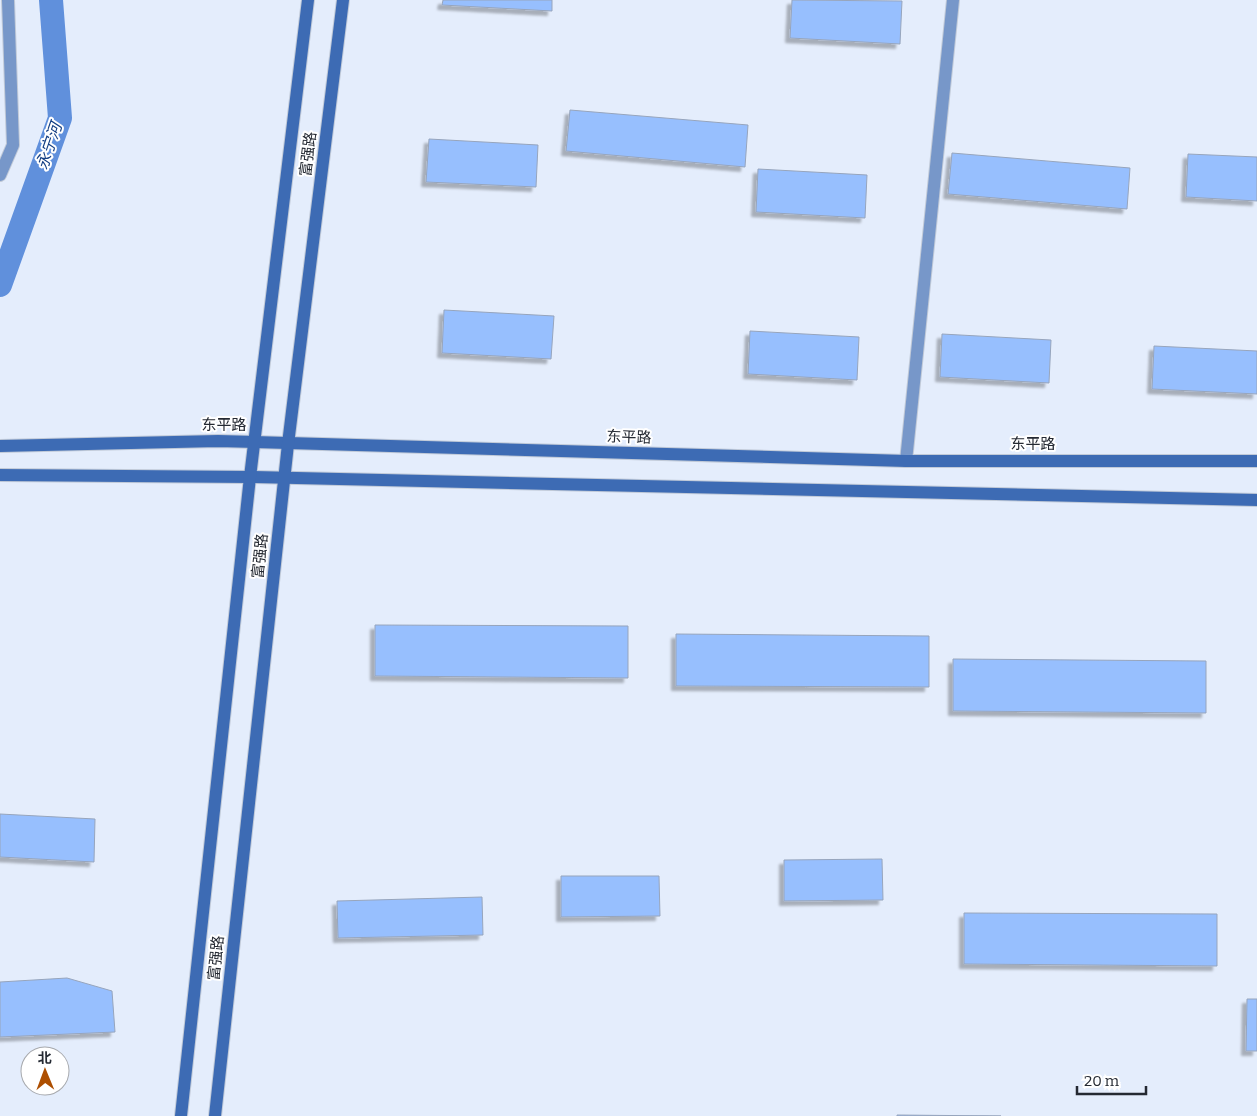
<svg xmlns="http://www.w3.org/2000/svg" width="1257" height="1116" viewBox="0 0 1257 1116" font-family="Bitter,'Noto Sans SC',serif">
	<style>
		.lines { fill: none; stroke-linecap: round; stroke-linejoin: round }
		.canal { stroke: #6090dc; stroke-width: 24 }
		.building { fill: #97bffe; stroke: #97a5bc; filter: url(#shadow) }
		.minor-casing { stroke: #c1cad8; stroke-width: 14 }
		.secondary-casing { stroke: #c1cad8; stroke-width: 14 }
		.minor { stroke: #7797c9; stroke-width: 12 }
		.secondary { stroke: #3d6bb4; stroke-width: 12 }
		.labels { text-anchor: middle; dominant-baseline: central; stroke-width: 4; stroke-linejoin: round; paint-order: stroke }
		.street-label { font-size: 15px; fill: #242932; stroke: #fff }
		.water-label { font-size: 16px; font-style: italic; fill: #133e83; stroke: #fff }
	</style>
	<defs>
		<filter id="shadow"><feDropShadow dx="-4.5" dy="4.5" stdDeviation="1" flood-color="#0004"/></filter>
	</defs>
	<rect width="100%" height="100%" fill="#e4edfc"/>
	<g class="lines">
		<!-- canal -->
		<path class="canal" d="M0,285L60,118L51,0"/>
	</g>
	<!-- building -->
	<g class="building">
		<path d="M443,0H552V11L442,5Z"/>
		<path d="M792,0L902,1L900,44L790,38Z"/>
		<path d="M570,110L748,125L745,167L566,151Z"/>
		<path d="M429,139L538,145L536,187L426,182Z"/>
		<path d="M952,153L1130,168L1127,209L948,194Z"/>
		<path d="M1188,154L1257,157V201L1186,197Z"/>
		<path d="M758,169L867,175L865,218L756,212Z"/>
		<path d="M444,310L554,316L551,359L442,353Z"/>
		<path d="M750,331L859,337L857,380L748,374Z"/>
		<path d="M942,334L1051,340L1049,383L940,377Z"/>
		<path d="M1154,346L1257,351V394L1152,389Z"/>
		<path d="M375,625L628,626V678L375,676Z"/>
		<path d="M676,634L929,636V687L676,686Z"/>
		<path d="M953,659L1206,661V713L953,711Z"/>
		<path d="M0,814L95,819L94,862L0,857Z"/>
		<path d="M882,859L883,900L784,901V860Z"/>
		<path d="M561,876H659L660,916L561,917Z"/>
		<path d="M482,897L483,935L338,938L337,901Z"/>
		<path d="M964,913L1217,914V966L964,964Z"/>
		<path d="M67,978L112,991L115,1032L0,1037V982Z"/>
		<path d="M1247,999H1257V1051H1246Z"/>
		<path d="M897,1115L1001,1116H897Z"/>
	</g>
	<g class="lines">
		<defs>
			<g id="minor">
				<path d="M0,175L13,145L8,0"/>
				<path d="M906,461L953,0"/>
			</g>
			<g id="secondary">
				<path d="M0,446L218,441L906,461H1257"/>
				<path d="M0,475L250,477L1257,500"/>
				<path d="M181,1116L250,477L308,0"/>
				<path d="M215,1116L288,444L343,0"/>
			</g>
		</defs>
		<!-- minor casing -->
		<use href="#minor" class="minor-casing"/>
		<!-- secondary casing -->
		<use href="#secondary" class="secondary-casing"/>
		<!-- minor -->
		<use href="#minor" class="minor"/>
		<!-- secondary -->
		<use href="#secondary" class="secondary"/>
	</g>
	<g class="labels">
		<!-- street labels -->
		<g class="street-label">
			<text transform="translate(308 154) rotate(-83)">富强路</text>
			<text x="224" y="425">东平路</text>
			<text transform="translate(629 437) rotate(2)">东平路</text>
			<text x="1033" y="444">东平路</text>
			<text transform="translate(260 556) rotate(-84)">富强路</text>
			<text transform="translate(216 958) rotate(-84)">富强路</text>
		</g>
		<!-- water labels -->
		<g class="water-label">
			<text transform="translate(49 146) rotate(-71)">永宁河</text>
		</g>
	</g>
	<!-- north arrow -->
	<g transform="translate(45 1071) rotate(359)"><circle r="24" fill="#ffffff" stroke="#a7a9ad"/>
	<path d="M0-4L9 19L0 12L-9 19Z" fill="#ad4e00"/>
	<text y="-8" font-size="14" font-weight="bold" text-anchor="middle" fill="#242932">北</text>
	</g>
	<!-- scale -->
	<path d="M1077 1086v8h69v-8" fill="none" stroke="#242932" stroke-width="2.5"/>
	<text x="1084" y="1086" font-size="15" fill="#242932" stroke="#ffffff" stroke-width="4" paint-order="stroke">20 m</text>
</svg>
